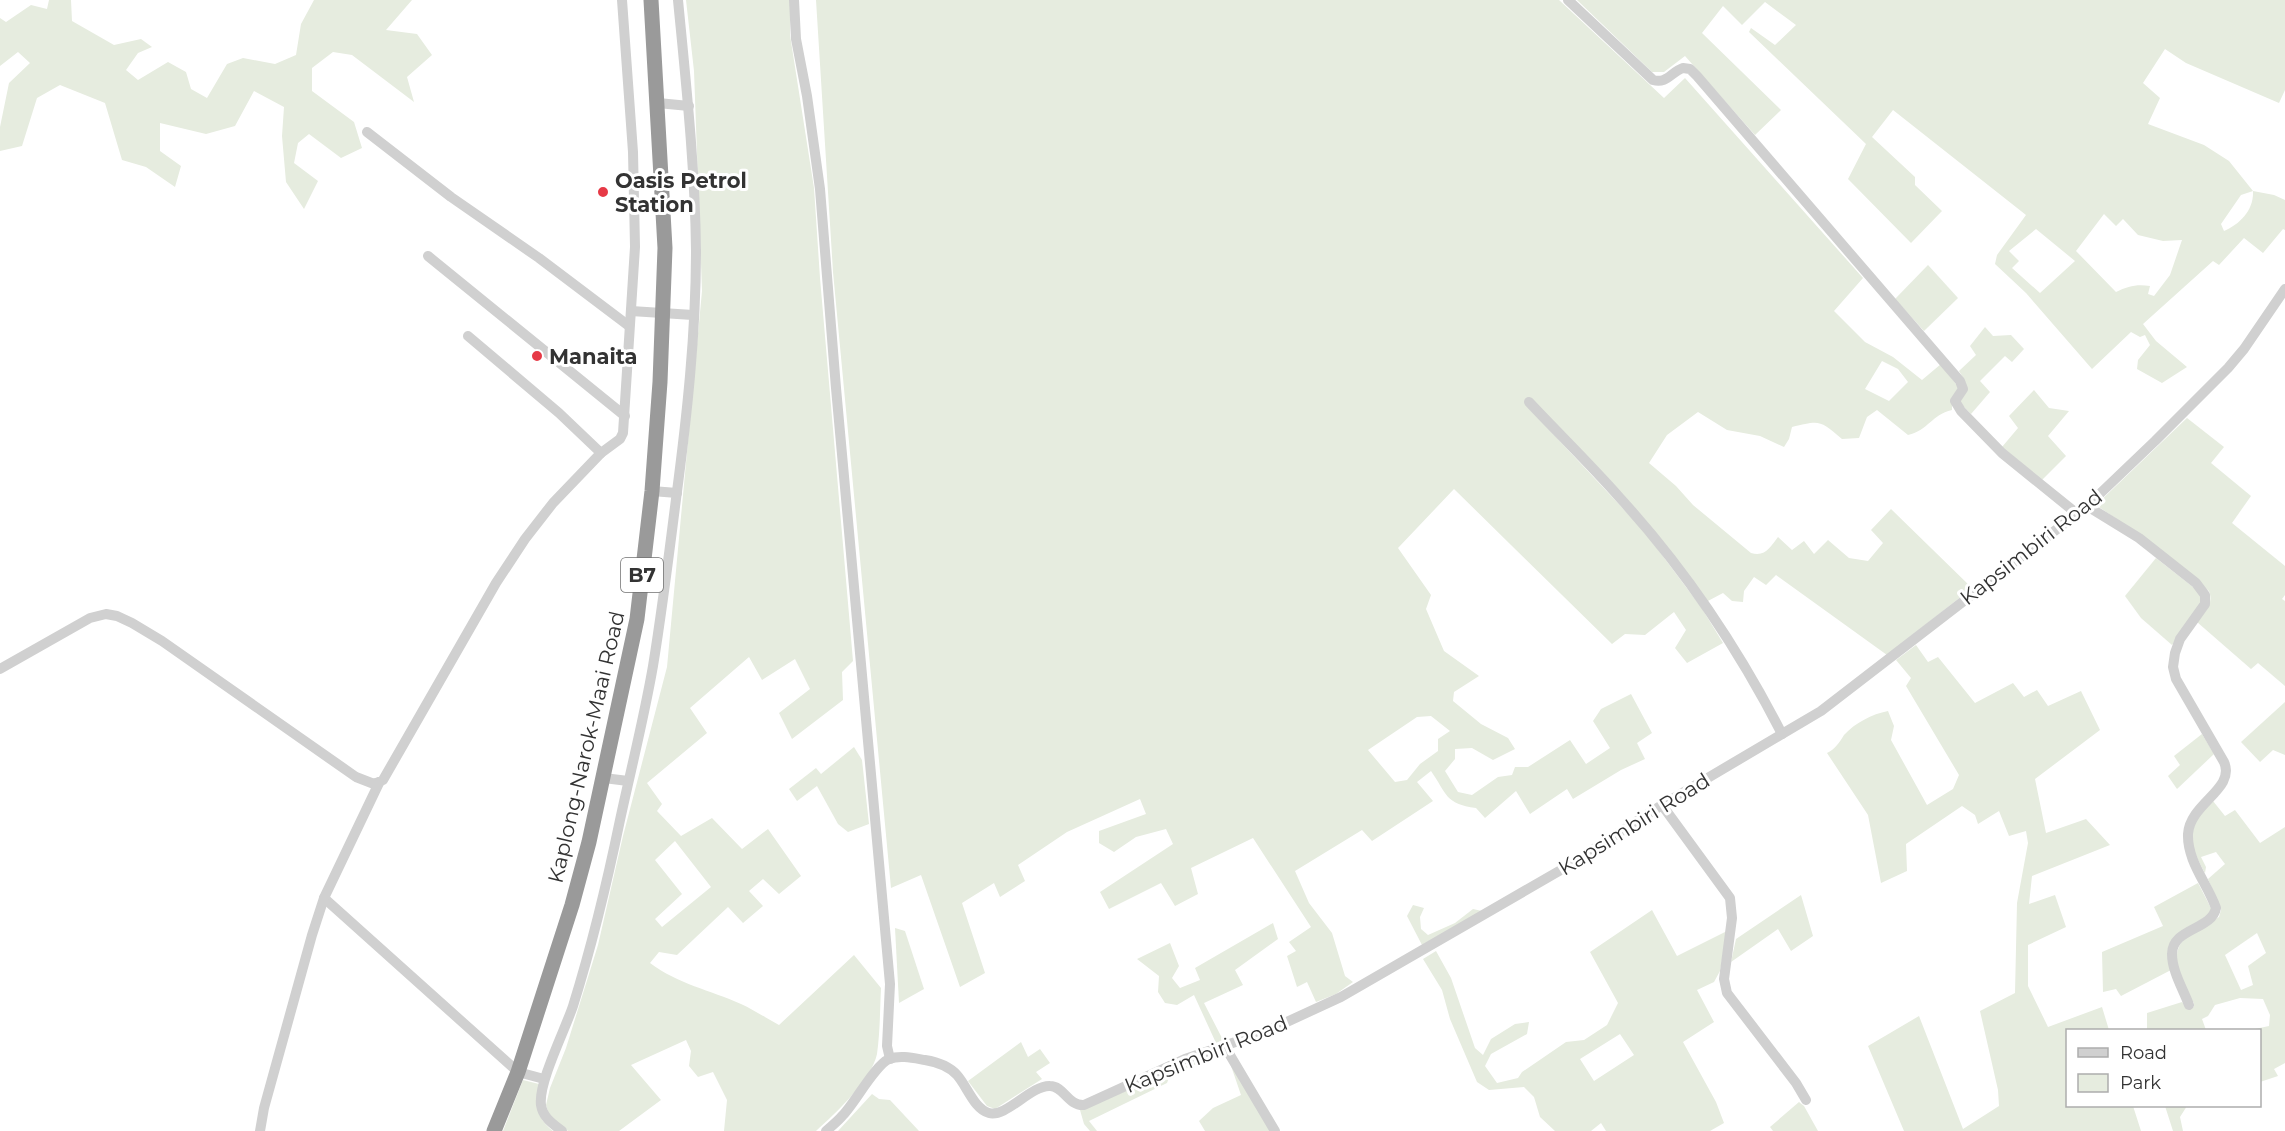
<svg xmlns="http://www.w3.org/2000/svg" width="2285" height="1131" viewBox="0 0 2285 1131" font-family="Montserrat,sans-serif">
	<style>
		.green { fill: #e6ecdf; fill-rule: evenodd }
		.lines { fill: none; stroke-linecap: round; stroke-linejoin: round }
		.minor { stroke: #d0d0d0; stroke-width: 10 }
		.highway { stroke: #9a9a9a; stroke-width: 15 }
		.poi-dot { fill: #e63946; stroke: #fff; stroke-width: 2 }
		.labels { text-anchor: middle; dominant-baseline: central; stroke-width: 6; stroke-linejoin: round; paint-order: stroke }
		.shield { fill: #fff; stroke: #707070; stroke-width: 1.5 }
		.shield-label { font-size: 20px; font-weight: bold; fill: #333 }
		.poi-label { font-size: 21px; font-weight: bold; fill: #333; stroke: #fff; text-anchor: start }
		.street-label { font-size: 21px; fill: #333; stroke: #fff }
	</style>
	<rect width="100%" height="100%" fill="#fff"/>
	<!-- green -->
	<g class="green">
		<path d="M49,0H71L72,21L114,45L141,39L152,47L138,53L126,70L138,80L168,62L186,72L191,89L207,98L227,64L243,58L275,64L296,55L301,24L314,0H412L386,30L417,34L432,55L407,77L414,102L352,55L333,52L312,68V91L354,122L362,148L341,158L309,134L298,143L294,163L318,181L304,209L286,182L282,136L284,107L254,91L235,126L206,134L160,123V151L181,166L175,187L146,167L122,160L105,103L60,85L37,98L22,146L0,151V127L9,83L30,63L18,52L0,66V18L6,22L31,5L47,9Z"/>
		<path d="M686,0H790V35L814,188L820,278L853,661L842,672L843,700L792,739L779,713L810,689L795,659L762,680L749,657L690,708L707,733L647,783L662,804L657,811L681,836L712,818L742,849L768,829L801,876L779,894L763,879L749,891L763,906L743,923L728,907L677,955L659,952L650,963C678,984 710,990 741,1004C754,1010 766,1018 779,1025L854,955L881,988C880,1009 880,1033 877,1054C872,1079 835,1114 816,1131H724L727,1100L713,1072L698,1077L689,1066L691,1051L686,1040L631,1065L661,1100L619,1131H568L550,1117L546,1105L550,1088L566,1048L598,945L623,836L667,667L702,291L694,71ZM675,841L711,887L662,927L655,919L682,894L655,860Z"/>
		<path d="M816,0H1559L1664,98L1685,78L1863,278L1834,311L1865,342L1893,357L1922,380L1941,364L1959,388L1952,399V410C1931,415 1929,430 1908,435L1877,410L1867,417L1859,438L1842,439C1820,420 1820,420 1792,427L1789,439L1784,447L1760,436L1727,430L1698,412L1667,435L1649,463L1676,486L1693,505L1751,553C1766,557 1770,547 1778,537L1792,550L1804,541L1814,554L1828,540L1849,558L1868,561L1883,543L1871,530L1891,509L1972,588L1887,655L1776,575L1766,585L1754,577L1744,591L1743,602L1732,601L1723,593L1706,602L1658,535L1524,403L1644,531L1701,607L1723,643L1687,663L1675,648L1686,630L1674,612L1645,635L1625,634L1612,644L1454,489L1398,548L1431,595L1426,609L1444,651L1479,676L1454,692L1453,701L1481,724L1508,738L1515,749L1493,760L1472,748L1455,749V759L1445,771L1458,792L1472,795L1498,777L1512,775L1515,767H1528L1570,740L1586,764L1610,748L1593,721L1601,709L1631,694L1652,733L1637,743L1645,759L1621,770L1573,799L1567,789L1530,814L1516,791L1485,818L1476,808C1445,804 1447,794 1431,771L1417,782L1433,801L1372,841L1362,830L1295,871L1309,903L1332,933L1345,976L1353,982L1336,994L1316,1002L1307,982L1297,987L1287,956L1296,951L1289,942L1311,927L1253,838L1191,868L1198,894L1175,906L1161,883L1109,909L1100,892L1173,844L1166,829L1136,837L1114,852L1099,843V831L1146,814L1140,799L1067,832L1018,865L1025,881L1000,897L994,883L962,903L985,973L960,987L921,875L891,888L833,272ZM1882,361L1898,369L1908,382L1889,401L1865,389ZM1431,716L1450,731L1438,739V751L1420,764L1407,780L1395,782L1368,750L1417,717Z"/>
		<path d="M1577,0H2285V90L2279,103L2186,63L2165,49L2143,83L2160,98L2148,124L2204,145L2229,161L2253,191L2274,195L2285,200V230L2283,229L2263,253L2244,238L2219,265L2213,261L2143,324L2156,341L2187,367L2162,383L2137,369L2138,360L2150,345L2145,335L2140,337L2131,332L2092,369L2026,293L1995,264L1997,255L2026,215L1893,110L1872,137L1915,177V185L1942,211L1911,243L1848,179L1866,144L1749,32L1751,28L1775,45L1796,25L1765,2L1742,25L1723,6L1702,33L1781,110L1755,135L1685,56L1664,72H1652ZM2253,191C2254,210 2240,224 2224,231L2221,224L2241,195ZM2104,214L2116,226L2123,219L2138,235L2163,241L2182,240L2170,275L2154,296L2148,294L2150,286C2137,284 2128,286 2116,292L2076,251ZM2036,229L2075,261L2040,293L2012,268L2019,261L2009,251Z"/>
		<path d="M1928,265L1958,298L1924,331L1895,299Z"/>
		<path d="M1985,327L1993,336L2011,335L2024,349L2012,362L2005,356L1980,381L1990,392L1971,414L1961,404L1960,399C1969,387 1967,383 1959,371L1976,355L1970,346Z"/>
		<path d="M2034,390L2049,408L2069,411L2048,436L2066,456L2042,480L2002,447L2018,428L2009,416Z"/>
		<path d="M2187,418L2224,447L2211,463L2251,496L2232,523L2285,566V595L2282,599L2285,601V686L2258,663L2251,669L2197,622C2205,612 2214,604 2209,591L2149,541L2096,505Z"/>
		<path d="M2156,558L2202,594L2201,606L2172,645L2141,618L2125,596Z"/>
		<path d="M1916,645L1928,662L1938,657L1975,703L2013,683L2024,697L2037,690L2048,706L2081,691L2100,730L2035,779L2046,833L2086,819L2110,845L2032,876L2029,904L2055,895L2066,927L2028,945V986L2048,1027L2102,1007L2109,1030H2068V1106H2133L2141,1131H1904L1868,1046L1919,1016L1963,1129L1999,1106L1998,1090L1980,1011L2015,993L2017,903L2028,843L2026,831L2009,836L1999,811L1978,824L1975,815L1962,806L1906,844L1907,871L1881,883L1868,815L1827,753C1835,749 1839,743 1844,735C1855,723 1872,714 1888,711L1894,726L1891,740L1927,805L1953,789L1959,775L1906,686L1911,678L1896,660Z"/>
		<path d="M2285,702V755L2273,750L2260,762L2241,742Z"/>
		<path d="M2202,734L2214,754L2177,789L2168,776L2180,765L2174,756Z"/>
		<path d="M854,747L862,760L869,824L848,832L838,824L817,786L797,801L789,789L816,768L821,774Z"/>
		<path d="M2213,801L2225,816L2235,810L2260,843L2285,827V1063L2274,1069L2278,1076L2260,1082V1030H2250L2269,1026L2270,1015L2263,999L2240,998L2215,1005L2208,1016L2202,1019L2206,1030H2147V1013L2182,1002L2187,1008L2194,1007V1003C2184,989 2168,956 2183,941C2191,931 2208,924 2219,917L2221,910L2208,879L2225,864L2216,852L2201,857L2206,867L2205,873C2196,857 2186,838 2196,819C2200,813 2208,807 2213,801ZM2257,933L2266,953L2248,966L2253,985L2241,990L2225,955Z"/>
		<path d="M2198,883L2212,910L2211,914L2180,932L2171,970L2121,996L2116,989L2103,992L2102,952L2163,926L2154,907Z"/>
		<path d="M1801,895L1813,936L1791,951L1778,929L1731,962L1736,939Z"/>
		<path d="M1413,905L1424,908L1420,917L1421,929L1428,935L1455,923L1473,909L1482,911L1422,945L1407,916Z"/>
		<path d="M1652,910L1677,956L1727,931L1720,971L1714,982L1697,990L1714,1022L1683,1042L1716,1102L1724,1123L1710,1131H1606L1601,1123L1591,1131H1555L1540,1117L1534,1097L1524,1087L1489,1090L1477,1082L1450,1019L1442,990L1423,959L1436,951L1451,978L1475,1048L1483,1055L1491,1039L1515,1024L1529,1022L1527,1034L1491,1054L1485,1066L1497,1083L1518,1078L1522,1072L1566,1042L1584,1040L1607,1025L1618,1003L1590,952ZM1620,1034L1634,1055L1594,1081L1580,1059Z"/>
		<path d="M1273,923L1278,939L1235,970L1243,985L1204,1003L1223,1040L1216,1043L1194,995L1177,1005L1165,1003L1158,992L1159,976L1137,959L1170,943L1179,966L1172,978L1180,988L1200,980L1195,968Z"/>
		<path d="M895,928L905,931L924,989L899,1003Z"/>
		<path d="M1021,1042L1028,1057L1040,1049L1050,1063L1036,1072L1042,1079L995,1109L987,1106L968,1081Z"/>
		<path d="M1222,1051L1224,1053L1170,1075L1167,1083L1089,1121L1097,1131H1090L1084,1124L1080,1110Z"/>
		<path d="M1229,1060L1271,1131H1205L1199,1121L1213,1108L1241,1095Z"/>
		<path d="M523,1080L539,1084C536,1105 535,1117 553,1131H503Z"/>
		<path d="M872,1094L879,1099L890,1100L919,1131H838Z"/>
		<path d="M1799,1102L1804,1106L1818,1131H1773L1770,1127Z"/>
		<path d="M2165,1106H2187L2180,1117L2183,1131H2173Z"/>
	</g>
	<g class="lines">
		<!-- minor -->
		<g class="minor">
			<path d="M794,0L796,39L807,96L820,189L836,388L890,984L887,1046L890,1059"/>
			<path d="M1568,0L1653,80C1667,84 1671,72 1683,68L1690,69L1697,76L1960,381L1963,389L1955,401L1961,411L2002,453L2076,513"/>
			<path d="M658,103L689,106"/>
			<path d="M367,132L451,197L539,258L629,326"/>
			<path d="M428,256L625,416"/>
			<path d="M631,311L693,315"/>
			<path d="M468,336L559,413L601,453"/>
			<path d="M1529,402C1559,434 1591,465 1620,498C1684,568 1739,650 1782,734"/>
			<path d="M652,491L677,493"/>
			<path d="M2087,506L2139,538L2196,583L2205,595V604L2180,639L2175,653L2173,667L2176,679L2224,762C2236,789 2190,803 2188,834C2187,861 2207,883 2216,908C2212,930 2172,928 2172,954C2172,971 2183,989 2189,1005"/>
			<path d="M0,669L90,618L106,614L117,616L132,623L162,641L356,777L374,784L383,780L496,583L525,539L553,503L601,453L620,439L623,433L635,247L633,152L622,0"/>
			<path d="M604,778L628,781"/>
			<path d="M1662,805L1730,898L1732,918L1724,979L1727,993L1796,1083L1806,1100"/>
			<path d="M324,898L518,1072L544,1079"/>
			<path d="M1224,1045L1275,1131"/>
			<path d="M260,1131L264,1108L312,935L324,898L379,783"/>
			<path d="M562,1131C553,1124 543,1118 541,1105C538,1083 565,1030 573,1006C592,945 607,883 620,820C631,769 644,718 653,666C662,611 669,555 676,499C687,416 696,333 696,250C695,166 686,83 678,0"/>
			<path d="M826,1131C832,1126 838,1121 843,1115C855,1103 875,1065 889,1059C900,1055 913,1058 925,1060C937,1062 949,1066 957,1075C967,1086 974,1109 989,1113C1006,1118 1031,1085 1050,1086C1064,1086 1068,1106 1084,1105L1185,1059L1265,1032L1341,997L1566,867L1662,805L1821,711L2087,506L2155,441L2228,368L2244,349L2285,289"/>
		</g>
		<!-- highway -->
		<path class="highway" d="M494,1131L518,1072L572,905L589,842L637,619L652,491L660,382L665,248L651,0"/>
	</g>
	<!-- markers -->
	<g class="poi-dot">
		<circle cx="603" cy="192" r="6"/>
		<circle cx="537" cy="356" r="6"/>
	</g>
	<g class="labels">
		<!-- shield labels -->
		<rect class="shield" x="621" y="558" width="42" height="34" rx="4.5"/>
		<g class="shield-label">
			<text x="642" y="575">B7</text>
		</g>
		<!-- poi labels -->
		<g class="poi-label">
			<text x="615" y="180">Oasis Petrol<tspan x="615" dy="24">Station</tspan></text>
			<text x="549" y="356">Manaita</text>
		</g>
		<!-- street labels -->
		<g class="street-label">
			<text transform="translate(2031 547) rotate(-38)">Kapsimbiri Road</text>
			<text transform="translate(586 747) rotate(-77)">Kaplong-Narok-Maai Road</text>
			<text transform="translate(1634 824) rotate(-32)">Kapsimbiri Road</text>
			<text transform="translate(1206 1054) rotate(-22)">Kapsimbiri Road</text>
		</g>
	</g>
	<!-- legend -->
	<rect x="2066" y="1029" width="195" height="78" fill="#ffffff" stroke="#adadad" stroke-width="1.5"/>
	<rect x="2078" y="1048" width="30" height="9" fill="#d0d0d0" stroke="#adadad" stroke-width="1.5"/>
	<text x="2120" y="1059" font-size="18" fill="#333333">Road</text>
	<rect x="2078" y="1074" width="30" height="18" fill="#e6ecdf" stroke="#adadad" stroke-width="1.5"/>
	<text x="2120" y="1089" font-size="18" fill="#333333">Park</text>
</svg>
